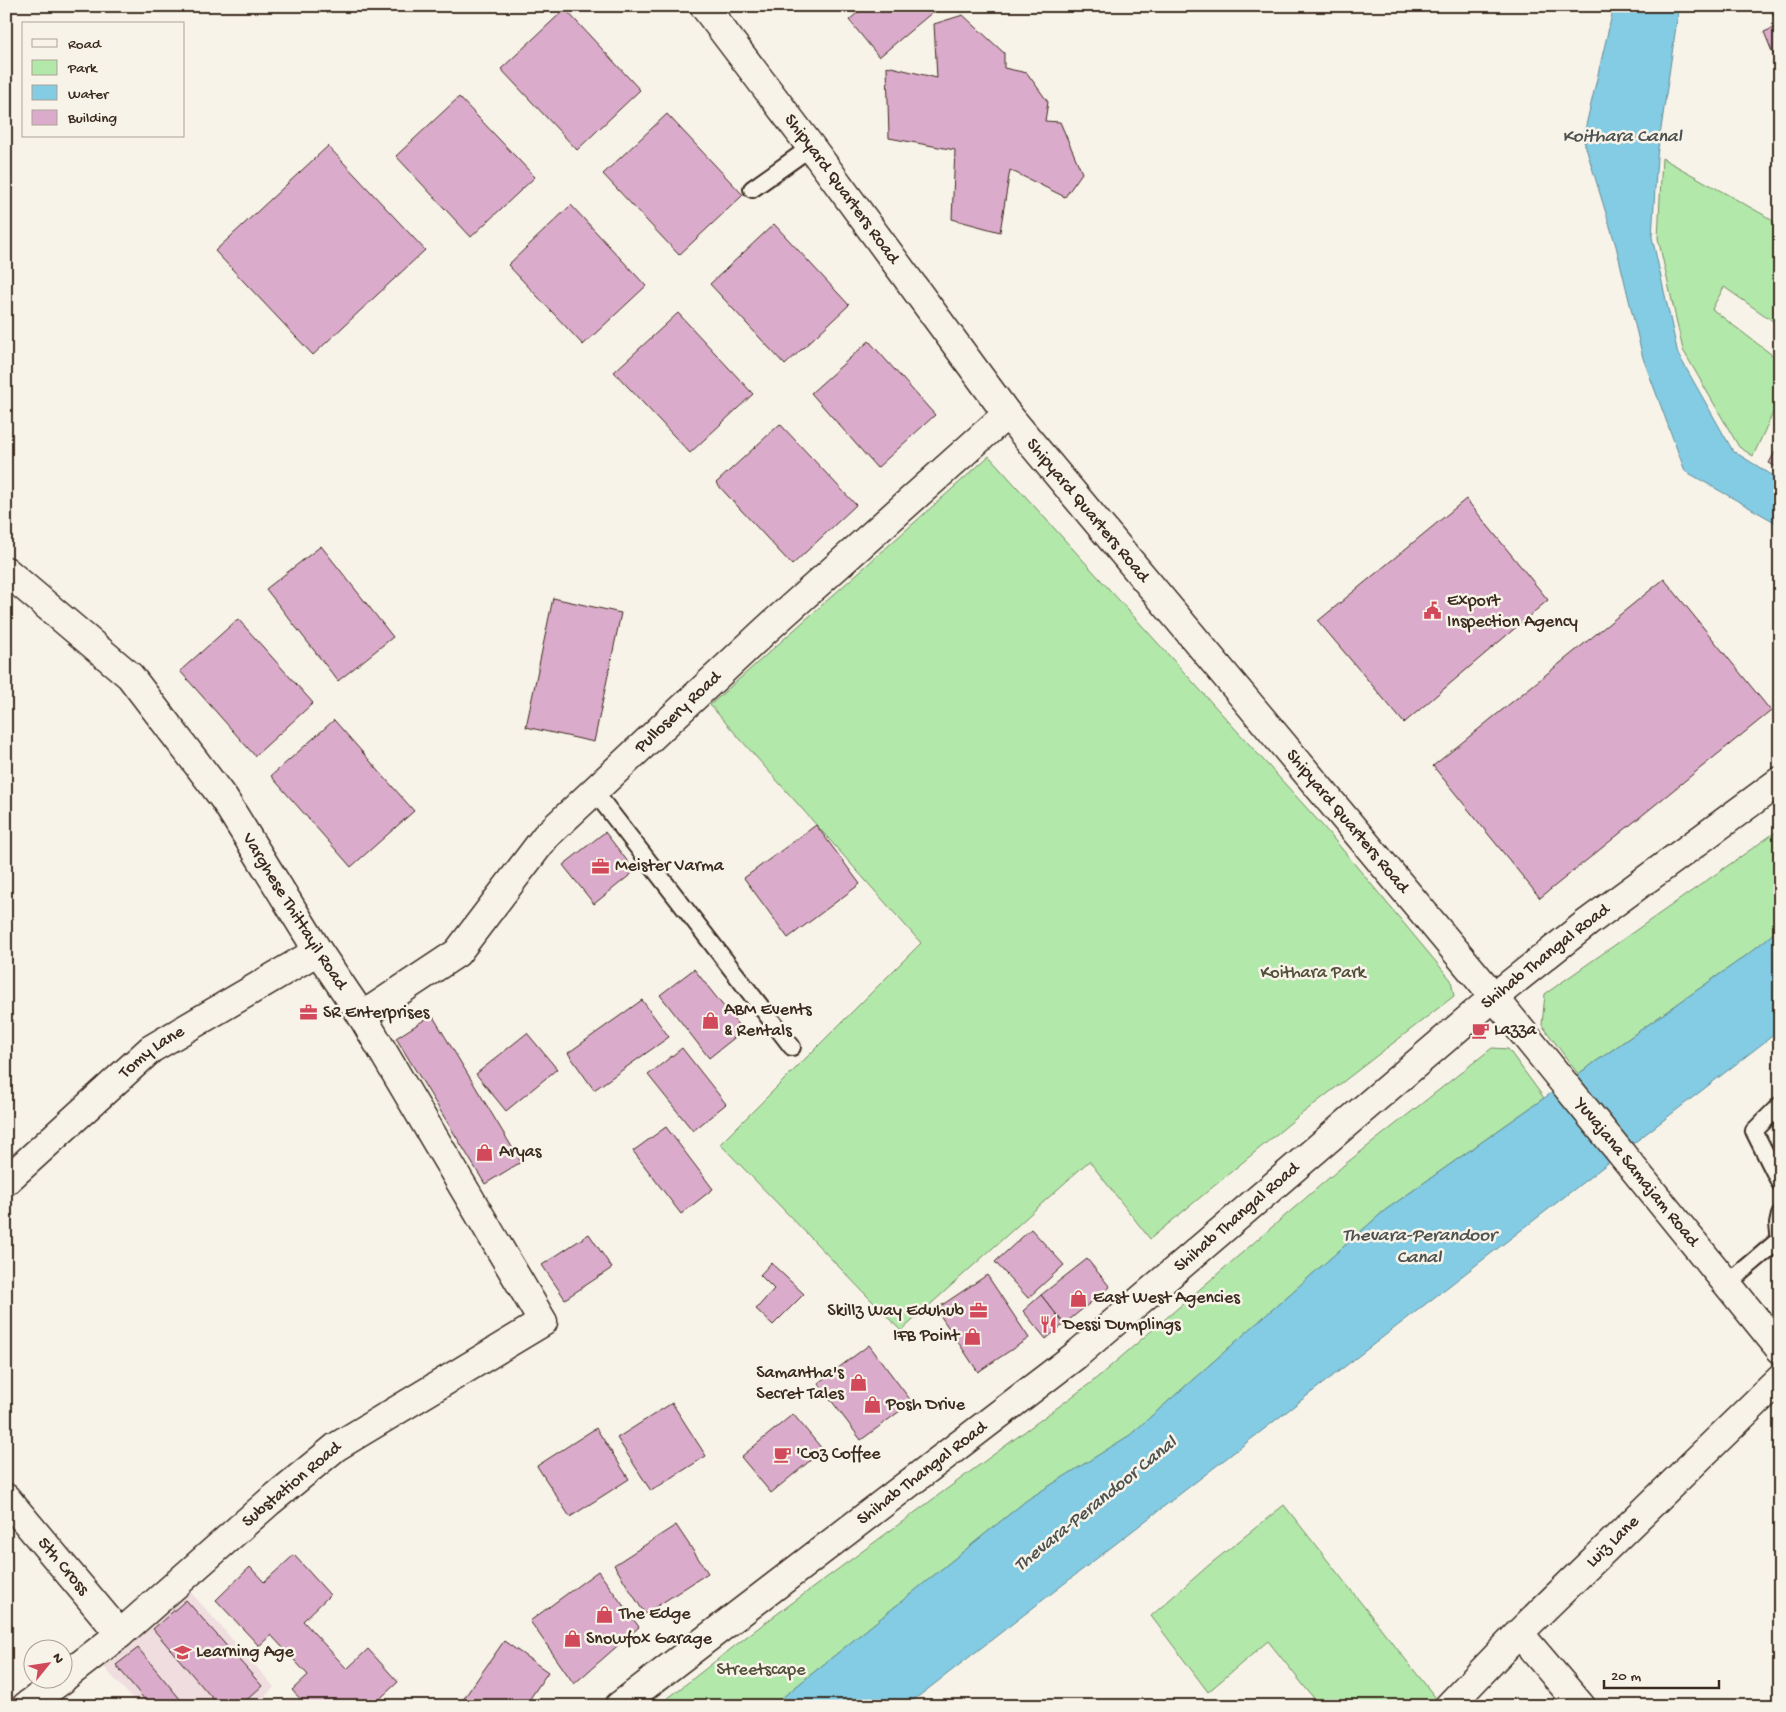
<svg xmlns="http://www.w3.org/2000/svg" width="1786" height="1712" viewBox="0 0 1786 1712" font-family="'Gochi Hand',sans-serif">
	<style>
		.built { fill: #efdddf }
		.green { fill: #b2e8aa; stroke: #768964 }
		.water { fill: #83cce4; stroke: #668b95 }
		.building { fill: #dbabcb; stroke: #3b2a1e }
		.lines { fill: none; stroke-linecap: round; stroke-linejoin: round }
		.service-casing { stroke: #3b2a1e; stroke-width: 20 }
		.minor-casing { stroke: #3b2a1e; stroke-width: 31 }
		.tertiary-casing { stroke: #3b2a1e; stroke-width: 31 }
		.service { stroke: #f7f3e8; stroke-width: 16 }
		.minor { stroke: #f7f3e8; stroke-width: 28 }
		.tertiary { stroke: #f7f3e8; stroke-width: 28 }
		.labels { text-anchor: middle; dominant-baseline: central; stroke-width: 5; stroke-linejoin: round; paint-order: stroke }
		.street-label { font-size: 18px; fill: #3b2a1e; stroke: #f7f3e8 }
		.poi-label { font-size: 18px; fill: #3b2a1e; stroke: #f7f3e8; text-anchor: start }
		.park-label { font-size: 18px; fill: #53503a; stroke: #f7f3e8 }
		.water-label { font-size: 19px; font-style: italic; fill: #4d5250; stroke: #f7f3e8 }
	</style>
	<rect width="100%" height="100%" fill="#f7f3e8"/>
	<filter id="ink" filterUnits="userSpaceOnUse"><feTurbulence type="fractalNoise" baseFrequency=".02" numOctaves="2"/><feDisplacementMap in="SourceGraphic" scale="10" xChannelSelector="R" yChannelSelector="G"/><feConvolveMatrix kernelMatrix="1 2 1 2 8 2 1 2 1" color-interpolation-filters="sRGB"/></filter>
	<g filter="url(#ink)">
		<!-- built -->
		<path class="built" d="M187,1588L274,1687L257,1706H139L104,1667L140,1636Z"/>
		<!-- green -->
		<g class="green">
			<path d="M1662,158L1764,215L1780,226V326L1724,287L1712,309L1780,361V398L1753,456L1739,447L1683,350L1658,238Z"/>
			<path d="M989,456L1322,825L1451,980L1454,996L1295,1119L1150,1239L1089,1161L901,1331L720,1144L921,943L710,705Z"/>
			<path d="M1780,829V928L1747,955L1578,1074L1542,1025L1545,994Z"/>
			<path d="M1492,1048L1508,1049L1544,1098L1384,1211L1130,1435L1027,1500L772,1706H658L750,1634L1092,1382L1344,1165Z"/>
			<path d="M1284,1505L1439,1702L1434,1706H1320L1268,1641L1208,1692L1151,1616L1209,1565Z"/>
		</g>
		<!-- water -->
		<g class="water">
			<path d="M1614,6H1679L1657,156L1652,237L1678,354L1733,451L1780,480V525L1685,471L1643,358L1616,246L1583,138Z"/>
			<path d="M1780,928V1030L906,1706H772L1027,1500L1130,1435L1384,1211L1747,955Z"/>
		</g>
		<!-- building -->
		<g class="building">
			<path d="M865,6H940L879,57L849,20Z"/>
			<path d="M1780,6V66H1778L1764,32L1778,26L1771,9Z"/>
			<path d="M565,9L640,90L577,150L501,69Z"/>
			<path d="M963,15L1004,53V68L1027,73L1048,102L1045,121L1060,122L1082,173L1065,197L1010,170L1000,232L952,219L955,150L889,138L887,66L937,78L934,24Z"/>
			<path d="M459,97L535,177L471,237L396,156Z"/>
			<path d="M667,114L743,195L679,255L603,174Z"/>
			<path d="M328,146L425,250L313,355L215,251Z"/>
			<path d="M571,205L646,286L583,345L508,265Z"/>
			<path d="M774,224L849,305L785,365L710,284Z"/>
			<path d="M678,313L753,394L690,453L614,372Z"/>
			<path d="M869,341L935,415L877,468L811,393Z"/>
			<path d="M780,424L856,505L792,565L716,483Z"/>
			<path d="M1780,443V469L1769,463Z"/>
			<path d="M1466,499L1548,600L1404,723L1318,621Z"/>
			<path d="M321,546L393,637L338,681L266,589Z"/>
			<path d="M1664,579L1771,711L1540,898L1433,766Z"/>
			<path d="M553,598L621,613L594,742L526,727Z"/>
			<path d="M238,619L313,703L255,756L180,671Z"/>
			<path d="M334,720L414,811L351,867L271,776Z"/>
			<path d="M816,825L860,884L788,938L744,878Z"/>
			<path d="M605,832L635,871L594,904L563,865Z"/>
			<path d="M694,969L743,1031L709,1058L660,995Z"/>
			<path d="M642,1000L669,1037L594,1090L568,1053Z"/>
			<path d="M432,1015L521,1162L485,1184L396,1038Z"/>
			<path d="M527,1033L557,1069L506,1111L476,1074Z"/>
			<path d="M682,1048L726,1104L693,1131L648,1075Z"/>
			<path d="M666,1127L713,1189L681,1214L633,1151Z"/>
			<path d="M1031,1229L1064,1265L1028,1298L995,1262Z"/>
			<path d="M589,1234L612,1268L565,1299L542,1265Z"/>
			<path d="M1087,1259L1110,1287L1064,1324L1041,1295Z"/>
			<path d="M771,1263L804,1294L773,1325L756,1309L774,1289L760,1275Z"/>
			<path d="M987,1275L1029,1338L978,1372L936,1309Z"/>
			<path d="M1041,1295L1064,1324L1046,1339L1023,1311Z"/>
			<path d="M869,1345L912,1402L861,1440L818,1383Z"/>
			<path d="M672,1403L706,1456L651,1491L617,1438Z"/>
			<path d="M793,1414L823,1450L771,1493L741,1457Z"/>
			<path d="M596,1428L629,1479L570,1517L537,1466Z"/>
			<path d="M676,1525L708,1573L645,1614L614,1565Z"/>
			<path d="M294,1555L330,1595L303,1621L347,1669L368,1649L398,1682L372,1706H307L292,1690L308,1675L271,1635L259,1646L216,1600L250,1567L264,1582Z"/>
			<path d="M598,1571L639,1627L574,1684L530,1621Z"/>
			<path d="M186,1600L262,1686L240,1706H219L153,1629Z"/>
			<path d="M504,1641L548,1672L525,1706H463L460,1704Z"/>
			<path d="M138,1648L185,1705L150,1706L116,1665Z"/>
		</g>
		<g class="lines">
			<defs>
				<g id="service">
					<path d="M752,189L811,147"/>
					<path d="M594,791L792,1047"/>
					<path d="M1780,1105L1754,1131L1780,1183"/>
					<path d="M1780,1215L1778,1224L1780,1241"/>
					<path d="M1727,1284L1779,1240"/>
				</g>
				<g id="minor">
					<path id="s1" d="M704,6L811,147L1007,414L1494,997"/>
					<path id="s2" d="M6,571L130,676L224,799L318,951L362,1016L543,1322L336,1447L269,1502L120,1634L62,1679"/>
					<path id="s3" d="M362,1016L457,953L546,836L766,630L1007,414"/>
					<path id="s4" d="M6,1181L151,1049L318,951"/>
					<path id="s5" d="M6,1498L120,1634"/>
					<path d="M1519,1633L1581,1706"/>
					<path d="M26,1706L62,1680"/>
					<path id="s6" d="M1449,1706L1519,1633L1780,1379"/>
				</g>
				<g id="tertiary">
					<path id="s7" d="M1494,997L1780,1349"/>
					<path id="s8" d="M619,1706L1075,1356L1494,997L1587,923L1780,781"/>
				</g>
			</defs>
			<!-- service casing -->
			<use href="#service" class="service-casing"/>
			<!-- minor casing -->
			<use href="#minor" class="minor-casing"/>
			<!-- tertiary casing -->
			<use href="#tertiary" class="tertiary-casing"/>
			<!-- service -->
			<use href="#service" class="service"/>
			<!-- minor -->
			<use href="#minor" class="minor"/>
			<!-- tertiary -->
			<use href="#tertiary" class="tertiary"/>
		</g>
	</g>
	<!-- icons -->
	<defs>
		<symbol id="civic-bare" viewBox="-9 -9 18 18"><path d="M-.6-6.5H3V-4.5H.6V-3L4-1V1h2V6H-6V1h2V-1L-.6-3ZM-1.2 2.5V6h2.4V2.5Z" fill="#d1495b" stroke="#f7f3e8" stroke-width="2.5" paint-order="stroke"/></symbol>
		<symbol id="office-bare" viewBox="-9 -9 18 18"><path d="M-6-3h4V-5.5h4V-3h4V5H-6ZM-1-4.5V-3h2v-1.5ZM-6 0V1H6V0Z" fill="#d1495b" stroke="#f7f3e8" stroke-width="2.5" paint-order="stroke"/></symbol>
		<symbol id="shop-bare" viewBox="-9 -9 18 18"><path d="M-5-2.5h2.3a2.7 3.5 0 0 1 5.4 0H5L5.5 6h-11ZM-1.5-2.5h3a1.5 2.3 0 0 0-3 0Z" fill="#d1495b" stroke="#f7f3e8" stroke-width="2.5" paint-order="stroke"/></symbol>
		<symbol id="cafe-bare" viewBox="-9 -9 18 18"><path d="M-5.5-4.5H6V0H3Q3 3.5 0 3.5H-2.5Q-5.5 3.5-5.5 0ZM3-3.2v2h1.7v-2ZM-6 4.5H4V6H-6Z" fill="#d1495b" stroke="#f7f3e8" stroke-width="2.5" paint-order="stroke"/></symbol>
		<symbol id="restaurant-bare" viewBox="-9 -9 18 18"><path d="M-5-6h1v4h1v-4h1v4h1v-4h1v5L-1.5 .5V6h-2V.5L-5-1ZM5-6V6H3V1.5H1.5Q1.5-4 5-6Z" fill="#d1495b" stroke="#f7f3e8" stroke-width="2.5" paint-order="stroke"/></symbol>
		<symbol id="school-bare" viewBox="-9 -9 18 18"><path d="M0-5L7-2L0 1L-7-2ZM-4 1L0 2.5L4 1V4Q0 6-4 4Z" fill="#d1495b" stroke="#f7f3e8" stroke-width="2.5" paint-order="stroke"/></symbol>
	</defs>
	<g fill-rule="evenodd">
		<use href="#civic-bare" x="1420" y="598" width="25" height="25"/>
		<use href="#office-bare" x="588" y="854" width="25" height="25"/>
		<use href="#office-bare" x="296" y="1000" width="25" height="25"/>
		<use href="#shop-bare" x="698" y="1008" width="25" height="25"/>
		<use href="#cafe-bare" x="1468" y="1018" width="25" height="25"/>
		<use href="#shop-bare" x="472" y="1140" width="25" height="25"/>
		<use href="#shop-bare" x="1066" y="1286" width="25" height="25"/>
		<use href="#office-bare" x="966" y="1298" width="25" height="25"/>
		<use href="#restaurant-bare" x="1036" y="1312" width="25" height="25"/>
		<use href="#shop-bare" x="960" y="1324" width="25" height="25"/>
		<use href="#shop-bare" x="846" y="1370" width="25" height="25"/>
		<use href="#shop-bare" x="860" y="1392" width="25" height="25"/>
		<use href="#cafe-bare" x="770" y="1442" width="25" height="25"/>
		<use href="#shop-bare" x="592" y="1602" width="25" height="25"/>
		<use href="#shop-bare" x="560" y="1626" width="25" height="25"/>
		<use href="#school-bare" x="170" y="1640" width="25" height="25"/>
	</g>
	<g class="labels">
		<!-- street labels -->
		<g class="street-label">
			<text stroke="none"><textPath href="#s1" startOffset="229">Shipyard Quarters Road</textPath></text>
			<text stroke="none"><textPath href="#s1" startOffset="634">Shipyard Quarters Road</textPath></text>
			<text stroke="none"><textPath href="#s3" startOffset="442">Pullosery Road</textPath></text>
			<text stroke="none"><textPath href="#s1" startOffset="1039">Shipyard Quarters Road</textPath></text>
			<text stroke="none"><textPath href="#s2" startOffset="450">Varghese Thittayil Road</textPath></text>
			<text stroke="none"><textPath href="#s8" startOffset="1192">Shihab Thangal Road</textPath></text>
			<text stroke="none"><textPath href="#s4" startOffset="195">Tomy Lane</textPath></text>
			<text stroke="none"><textPath href="#s7" startOffset="226">Yuvajana Samajam Road</textPath></text>
			<text stroke="none"><textPath href="#s8" startOffset="788">Shihab Thangal Road</textPath></text>
			<text stroke="none"><textPath href="#s8" startOffset="382">Shihab Thangal Road</textPath></text>
			<text transform="translate(292 1485) rotate(-40)">Substation Road</text>
			<text stroke="none"><textPath href="#s6" startOffset="232">Luiz Lane</textPath></text>
			<text stroke="none"><textPath href="#s5" startOffset="89">5th Cross</textPath></text>
		</g>
		<!-- poi labels -->
		<g class="poi-label">
			<text x="1447" y="601">Export<tspan x="1447" dy="21">Inspection Agency</tspan></text>
			<text x="615" y="866">Meister Varma</text>
			<text x="724" y="1010">ABM Events<tspan x="724" dy="21">&amp; Rentals</tspan></text>
			<text x="323" y="1013">SR Enterprises</text>
			<text x="1494" y="1030">Lazza</text>
			<text x="499" y="1152">Aryas</text>
			<text x="1093" y="1298">East West Agencies</text>
			<text x="964" y="1311" text-anchor="end">Skillz Way Eduhub</text>
			<text x="1063" y="1325">Dessi Dumplings</text>
			<text x="959" y="1336" text-anchor="end">IFB Point</text>
			<text x="844" y="1373" text-anchor="end">Samantha's<tspan x="844" dy="21">Secret Tales</tspan></text>
			<text x="886" y="1405">Posh Drive</text>
			<text x="796" y="1454">'Coz Coffee</text>
			<text x="619" y="1614">The Edge</text>
			<text x="586" y="1639">Snowfox Garage</text>
			<text x="196" y="1652">Learning Age</text>
		</g>
		<!-- park labels -->
		<g class="park-label">
			<text x="1313" y="973">Koithara Park</text>
			<text x="761" y="1670">Streetscape</text>
		</g>
		<!-- water labels -->
		<g class="water-label">
			<text x="1622" y="137">Koithara Canal</text>
			<text x="1419" y="1236">Thevara-Perandoor<tspan x="1419" dy="22">Canal</tspan></text>
			<text transform="translate(1096 1505) rotate(-39)">Thevara-Perandoor Canal</text>
		</g>
	</g>
	<!-- margin -->
	<rect width="1786" height="1712" fill="none" stroke="#f7f3e8" stroke-width="25"/>
	<rect x="12" y="12" width="1761" height="1687" fill="none" stroke="#3b2a1e" stroke-width="2" filter="url(#ink)"/>
	<!-- legend -->
	<rect x="22" y="22" width="162" height="115" fill="#f7f3e8" stroke="#aca397"/>
	<rect x="32" y="39" width="25" height="8" fill="#f7f3e8" stroke="#aca397"/>
	<text x="68" y="48" font-size="15" fill="#3b2a1e">Road</text>
	<rect x="32" y="60" width="25" height="15" fill="#b2e8aa" stroke="#aca397"/>
	<text x="68" y="72" font-size="15" fill="#3b2a1e">Park</text>
	<rect x="32" y="85" width="25" height="15" fill="#83cce4" stroke="#aca397"/>
	<text x="68" y="98" font-size="15" fill="#3b2a1e">Water</text>
	<rect x="32" y="110" width="25" height="15" fill="#dbabcb" stroke="#aca397"/>
	<text x="68" y="122" font-size="15" fill="#3b2a1e">Building</text>
	<!-- north arrow -->
	<g transform="translate(48 1664) rotate(60)"><circle r="24" fill="#f7f3e8" stroke="#aca397"/>
	<path d="M0-4L9 19L0 12L-9 19Z" fill="#d1495b"/>
	<text y="-8" font-size="14" font-weight="bold" text-anchor="middle" fill="#3b2a1e">N</text>
	</g>
	<!-- scale -->
	<path d="M1604 1680v8h115v-8" fill="none" stroke="#3b2a1e" stroke-width="2.5"/>
	<text x="1611" y="1680" font-size="15" fill="#3b2a1e" stroke="#f7f3e8" stroke-width="4" paint-order="stroke">20 m</text>
</svg>
